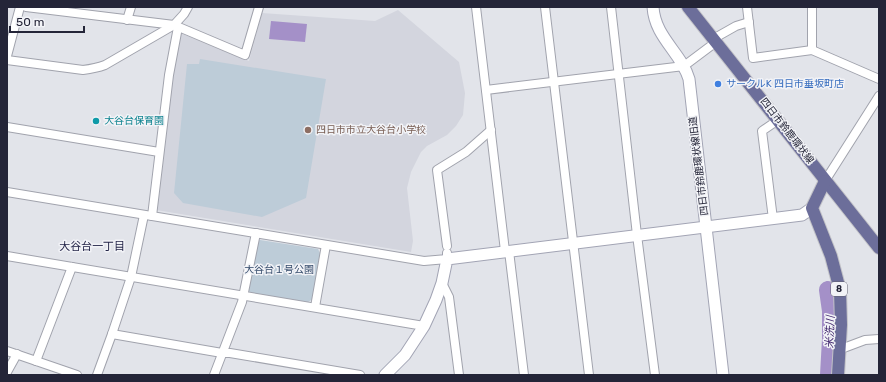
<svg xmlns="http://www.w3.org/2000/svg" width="886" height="382" viewBox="0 0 886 382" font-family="Rubik,'Noto Sans JP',sans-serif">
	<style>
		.built { fill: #d3d5de }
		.green { fill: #bdccd8 }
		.water { fill: #a490c8 }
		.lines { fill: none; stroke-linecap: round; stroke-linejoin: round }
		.river { stroke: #a490c8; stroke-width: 18 }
		.street-casing { stroke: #a1a3ad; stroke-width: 10 }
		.secondary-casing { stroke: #a2a4b4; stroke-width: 13 }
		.primary-casing { stroke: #c2c2c7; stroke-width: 14 }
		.street { stroke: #fff; stroke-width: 8 }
		.secondary { stroke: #fff; stroke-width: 11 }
		.primary { stroke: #6c6e9a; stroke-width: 12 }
		.shop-dot { fill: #3f7fe0; stroke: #f2f3f7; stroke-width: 1.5 }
		.culture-dot { fill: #0f9aa8; stroke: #f2f3f7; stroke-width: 1.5 }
		.education-dot { fill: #8d6e63; stroke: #f2f3f7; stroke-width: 1.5 }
		.labels { text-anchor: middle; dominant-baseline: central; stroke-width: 3; stroke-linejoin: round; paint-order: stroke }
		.shield { fill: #f2f3f7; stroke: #626371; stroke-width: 1 }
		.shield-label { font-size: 9px; font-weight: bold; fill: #242538 }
		.shop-label { font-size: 10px; fill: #366cbe; stroke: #f2f3f7; text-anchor: start }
		.culture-label { font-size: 10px; fill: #0d838f; stroke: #f2f3f7; text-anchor: start }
		.education-label { font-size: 10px; fill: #785e54; stroke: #f2f3f7; text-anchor: start }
		.street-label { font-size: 10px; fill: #242538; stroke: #f2f3f7 }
		.park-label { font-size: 10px; fill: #334a6a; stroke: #f2f3f7 }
		.neighbourhood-label { font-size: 11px; fill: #232448; stroke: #f2f3f7 }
		.water-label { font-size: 11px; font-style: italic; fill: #40266d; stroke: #f2f3f7 }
	</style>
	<rect width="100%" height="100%" fill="#e2e4ea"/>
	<!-- built -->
	<path class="built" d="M398,10L459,62L465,93L463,115L456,126L447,135L427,146L421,152L411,172L407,188L413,241L411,252L156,210L172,76L180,33L249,61L262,13L375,21Z"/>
	<!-- green -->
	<g class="green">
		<path d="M200,59L326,79L306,198L262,217L183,203L174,193L187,64H199Z"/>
		<path d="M260,240L318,249L320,253L313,299L308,302L250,293L248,289L257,242Z"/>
	</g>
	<!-- water -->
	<path class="water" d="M271,21L307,24L305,42L269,39Z"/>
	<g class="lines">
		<!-- river -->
		<path class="river" d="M828,290L831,311V339L829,375"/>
		<defs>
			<g id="street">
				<path d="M26,7L174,25L245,55L259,7"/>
				<path d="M476,7L505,251"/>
				<path d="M545,7L589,375"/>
				<path d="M611,7L637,235L655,375"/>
				<path d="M747,7L753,58L812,50L879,79"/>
				<path d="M812,7V50"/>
				<path d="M127,20L131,7"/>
				<path d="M713,39L736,26L749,22"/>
				<path d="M7,56L20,7"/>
				<path d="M7,60L83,70C91,69 97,68 105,65L174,25L184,14L188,7"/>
				<path d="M486,90L684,66L716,42"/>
				<path d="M7,127L159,152"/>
				<path d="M825,181L879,96"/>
				<path d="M7,192L424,261L447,259V253"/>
				<path d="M152,216L169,75L178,27"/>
				<path d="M773,219L762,131L778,120"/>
				<path d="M447,246L437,170L466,152L491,130"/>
				<path d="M509,251L524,375"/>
				<path d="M7,256L424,326"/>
				<path d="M442,283L449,297L459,375"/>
				<path d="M315,307L326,245"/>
				<path d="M112,334L222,353H230L360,375"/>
				<path d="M841,349L865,340L879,339"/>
				<path d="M7,351L77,375"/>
				<path d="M36,361L72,267"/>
				<path d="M7,372L17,354"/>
				<path d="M97,375L112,334L131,277L144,215"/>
				<path d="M214,375L242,302L256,233"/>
			</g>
			<g id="secondary">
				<path d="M653,7C655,38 681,52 689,79L723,375"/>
				<path d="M385,375L405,355L424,326L436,300L442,283L447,259L802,215L812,208"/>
			</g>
			<g id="primary">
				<path d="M688,7C752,87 815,168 879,248"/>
				<path d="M825,181L812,208L831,256L840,290L841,325L838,375"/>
			</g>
		</defs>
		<!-- street casing -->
		<use href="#street" class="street-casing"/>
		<!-- secondary casing -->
		<use href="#secondary" class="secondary-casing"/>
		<!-- primary casing -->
		<use href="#primary" class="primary-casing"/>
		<!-- street -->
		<use href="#street" class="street"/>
		<!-- secondary -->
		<use href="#secondary" class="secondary"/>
		<!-- primary -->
		<use href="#primary" class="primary"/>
	</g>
	<!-- markers -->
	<circle class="shop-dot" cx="718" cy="84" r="4"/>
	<circle class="culture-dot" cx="96" cy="121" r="4"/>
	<circle class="education-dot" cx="308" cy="130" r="4"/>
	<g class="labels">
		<!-- shield labels -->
		<rect class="shield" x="831" y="282" width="16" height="14" rx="3"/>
		<g class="shield-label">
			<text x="839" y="289">8</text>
		</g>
		<!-- shop labels -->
		<g class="shop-label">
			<text x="726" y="84">サークルK 四日市垂坂町店</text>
		</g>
		<!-- culture labels -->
		<g class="culture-label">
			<text x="104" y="121">大谷台保育園</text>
		</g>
		<!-- education labels -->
		<g class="education-label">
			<text x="316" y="130">四日市市立大谷台小学校</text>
		</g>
		<!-- street labels -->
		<g class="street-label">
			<text transform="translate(787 131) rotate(52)">四日市鈴鹿環状線</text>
			<text transform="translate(699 166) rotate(-97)">四日市鈴鹿環状線旧道</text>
		</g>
		<!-- park labels -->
		<g class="park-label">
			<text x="279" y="270">大谷台１号公園</text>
		</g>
		<!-- neighbourhood labels -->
		<g class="neighbourhood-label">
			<text x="92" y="246">大谷台一丁目</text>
		</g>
		<!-- water labels -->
		<g class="water-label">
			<text transform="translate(830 332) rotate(-88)">米洗川</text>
		</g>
	</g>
	<!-- border -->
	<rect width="886" height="382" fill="none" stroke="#242538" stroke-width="16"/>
	<!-- scale -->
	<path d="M10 26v6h74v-6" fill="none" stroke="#242538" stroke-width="2"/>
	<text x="16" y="26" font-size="12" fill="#242538" stroke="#f2f3f7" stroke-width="3" paint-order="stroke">50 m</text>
</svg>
